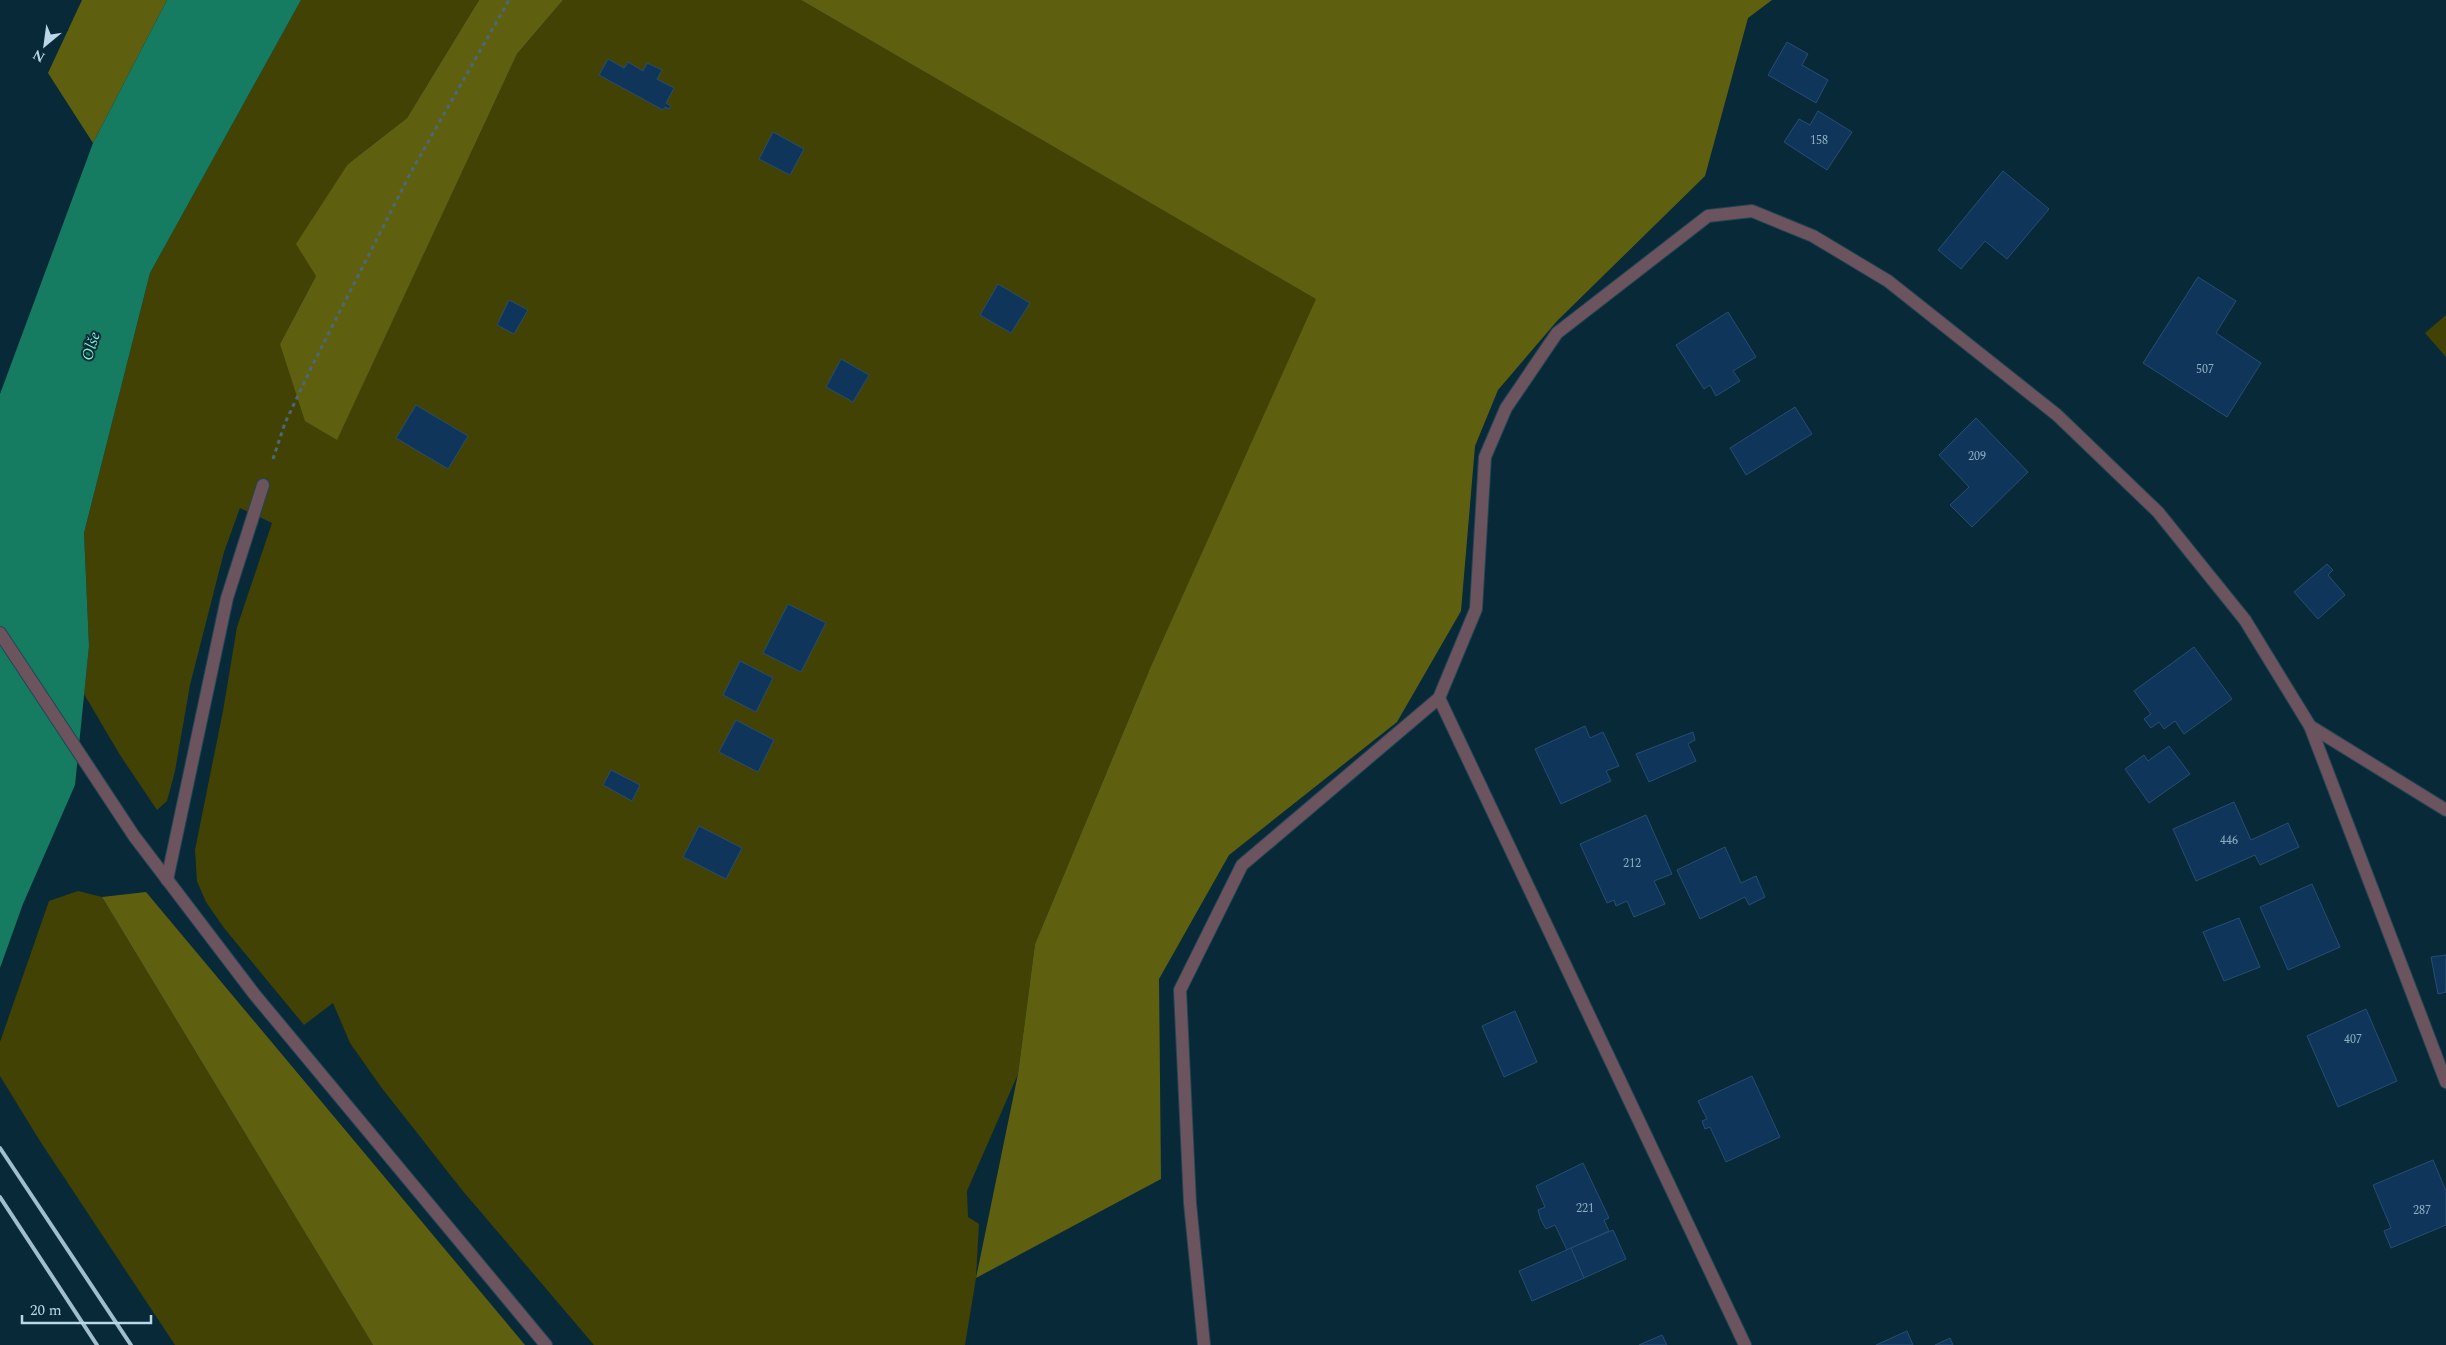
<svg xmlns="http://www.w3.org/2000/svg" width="2446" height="1345" viewBox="0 0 2446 1345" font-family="Spectral,serif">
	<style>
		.green { fill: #424205 }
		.forest { fill: #5f600f }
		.water { fill: #157b61 }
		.building { fill: #0f365a; stroke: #284d71 }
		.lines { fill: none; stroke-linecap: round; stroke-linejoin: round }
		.lane-casing { stroke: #244553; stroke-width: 14 }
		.street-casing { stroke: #244553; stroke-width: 14 }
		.path { stroke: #496977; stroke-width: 3; stroke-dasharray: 4 4; stroke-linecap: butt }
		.lane { stroke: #6b545e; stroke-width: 12 }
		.street { stroke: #6b545e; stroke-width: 12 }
		.rail { stroke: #a1becd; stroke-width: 4 }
		.labels { text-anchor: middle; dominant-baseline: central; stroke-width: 4; stroke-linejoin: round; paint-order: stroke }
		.number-label { font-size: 12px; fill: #8fafc3 }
		.water-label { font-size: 16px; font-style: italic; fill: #7cfad2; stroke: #082937 }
	</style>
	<rect width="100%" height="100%" fill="#082937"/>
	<!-- green -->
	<g class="green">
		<path d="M301,0H479L407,118L348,164L316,276L280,344L337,439L517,54L563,0H801L1317,299L1151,666L1035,944L1018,1074L967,1191L968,1217L979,1224L976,1278L965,1345H594L462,1190L381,1087L350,1043L333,1003L304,1025L224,928L206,902L197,881L195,850L223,711L237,627L272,523L240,508L224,552L190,685L175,771L167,801L157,810L120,755L84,694L89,646L84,533L150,273Z"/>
		<path d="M2446,315V357L2425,333Z"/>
		<path d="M78,891L102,897L373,1345H175L40,1141L0,1076V1042L49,901Z"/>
	</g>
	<!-- forest -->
	<g class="forest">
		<path d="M82,0H167L93,143L48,73Z"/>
		<path d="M479,0H563L517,54L337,440L305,421L280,344L316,276L296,244L348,164L407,118Z"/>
		<path d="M801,0H1772L1748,18L1705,176L1557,321L1498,390L1475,446L1461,611L1397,722L1229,855L1159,979L1161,1179L976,1278L1018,1074L1035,944L1151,666L1316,299Z"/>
		<path d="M146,892L525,1345H373L102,897Z"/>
	</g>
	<!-- water -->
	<path class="water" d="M167,0H301L150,273L84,533L89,646L75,785L23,904L0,968V394L93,143Z"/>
	<!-- building -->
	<g class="building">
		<path d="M1787,42L1808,54L1802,65L1828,80L1816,103L1768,75Z"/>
		<path d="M608,59L624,68L628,62L643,71L647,63L662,70L657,79L674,88L666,103L671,106L669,109L665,107L663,110L599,75Z"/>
		<path d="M1818,111L1852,132L1827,170L1784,142L1799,119L1810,125Z"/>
		<path d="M773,132L804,149L790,175L759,159Z"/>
		<path d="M2003,171L2049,209L2007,259L1985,241L1961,269L1938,250Z"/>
		<path d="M2198,277L2236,301L2216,333L2261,363L2227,417L2143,363Z"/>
		<path d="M998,284L1030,303L1011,333L980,315Z"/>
		<path d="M509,300L528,310L514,334L497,325Z"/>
		<path d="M1728,312L1756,357L1733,371L1740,381L1716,396L1710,385L1704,389L1676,345Z"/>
		<path d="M841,359L869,375L853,402L826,387Z"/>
		<path d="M416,405L468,436L448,469L396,438Z"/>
		<path d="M1795,407L1812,434L1746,475L1730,448Z"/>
		<path d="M1976,418L2028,472L1972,527L1950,505L1969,487L1939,455Z"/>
		<path d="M2327,564L2333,570L2328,575L2345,595L2318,619L2294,592Z"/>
		<path d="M788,604L826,623L801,672L763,653Z"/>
		<path d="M2194,647L2232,699L2184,734L2175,721L2164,729L2159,722L2151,728L2144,719L2151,714L2134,691Z"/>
		<path d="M740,661L773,678L756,712L723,695Z"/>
		<path d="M736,720L774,740L758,772L719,752Z"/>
		<path d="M1585,726L1590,738L1603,732L1619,766L1606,771L1611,781L1561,804L1535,749Z"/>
		<path d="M1693,732L1695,740L1688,744L1696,761L1649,782L1636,754Z"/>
		<path d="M2169,746L2190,774L2149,803L2125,769L2144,755L2148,761Z"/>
		<path d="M611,770L640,785L632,801L603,785Z"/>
		<path d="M2234,802L2251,840L2288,823L2299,847L2260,865L2255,855L2196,881L2173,829Z"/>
		<path d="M1646,815L1672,874L1654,881L1665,904L1634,917L1627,901L1616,906L1614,900L1607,903L1580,844Z"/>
		<path d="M699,826L742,848L726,879L683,857Z"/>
		<path d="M1725,847L1741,883L1756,876L1765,897L1749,905L1745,897L1700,919L1677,870Z"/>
		<path d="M2312,884L2340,947L2288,970L2260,907Z"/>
		<path d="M2239,918L2260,967L2224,981L2203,932Z"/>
		<path d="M2446,955V992L2438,994L2431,957Z"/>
		<path d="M2366,1009L2397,1081L2338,1107L2307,1036Z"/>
		<path d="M1515,1011L1537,1062L1504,1077L1482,1026Z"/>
		<path d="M1752,1076L1780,1137L1726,1162L1710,1127L1705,1129L1702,1121L1707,1119L1698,1101Z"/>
		<path d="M2433,1160L2446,1191V1225L2391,1248L2384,1231L2391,1228L2373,1185Z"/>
		<path d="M1583,1163L1609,1218L1604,1220L1609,1231L1567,1250L1555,1225L1546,1229L1541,1220L1538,1210L1545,1207L1536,1186Z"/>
		<path d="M1613,1230L1626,1259L1584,1278L1571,1248Z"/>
		<path d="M1571,1248L1584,1278L1532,1301L1519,1271Z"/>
		<path d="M1907,1331L1913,1345H1876Z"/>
		<path d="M1662,1335L1667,1345H1639Z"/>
		<path d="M1950,1338L1953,1345H1935Z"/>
	</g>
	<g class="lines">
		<defs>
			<g id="lane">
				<path d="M0,633L134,836L255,995L546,1345"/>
				<path d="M167,880L227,598L263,485"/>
			</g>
			<g id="street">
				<path d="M1439,698L1476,609L1485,457L1506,408L1557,333L1708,216L1752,211L1813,236L1888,281L2057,415L2158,512L2245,620L2310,726L2446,810"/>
				<path d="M2310,726L2446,1082"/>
				<path d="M1204,1345L1190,1203L1180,990L1242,865L1439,698L1745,1345"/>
			</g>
		</defs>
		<!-- lane casing -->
		<use href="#lane" class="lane-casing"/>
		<!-- street casing -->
		<use href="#street" class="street-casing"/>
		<!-- path -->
		<path class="path" d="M273,459L285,423L311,368L411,172L509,0"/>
		<!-- lane -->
		<use href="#lane" class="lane"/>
		<!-- street -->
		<use href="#street" class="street"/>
		<!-- rail -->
		<g class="rail">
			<path d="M0,1148L131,1345"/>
			<path d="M0,1197L97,1345"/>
		</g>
	</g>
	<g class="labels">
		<!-- number labels -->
		<g class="number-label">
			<text x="1819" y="140">158</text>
			<text x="2205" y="369">507</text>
			<text x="1977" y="456">209</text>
			<text x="2229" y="840">446</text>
			<text x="1632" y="863">212</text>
			<text x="2353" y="1039">407</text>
			<text x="1585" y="1208">221</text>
			<text x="2422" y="1210">287</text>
		</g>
		<!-- water labels -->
		<g class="water-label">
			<text transform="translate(91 346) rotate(-72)">Olše</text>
		</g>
	</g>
	<!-- north arrow -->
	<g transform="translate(45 45) rotate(209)" stroke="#082937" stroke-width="4" paint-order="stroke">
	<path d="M0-4L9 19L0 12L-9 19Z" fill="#bad7e6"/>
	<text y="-8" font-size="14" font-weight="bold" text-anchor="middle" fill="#bad7e6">N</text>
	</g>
	<!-- scale -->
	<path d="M22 1315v8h129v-8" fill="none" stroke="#bad7e6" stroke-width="2.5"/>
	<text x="30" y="1315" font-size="15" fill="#bad7e6" stroke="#082937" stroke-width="4" paint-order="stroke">20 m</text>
</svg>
